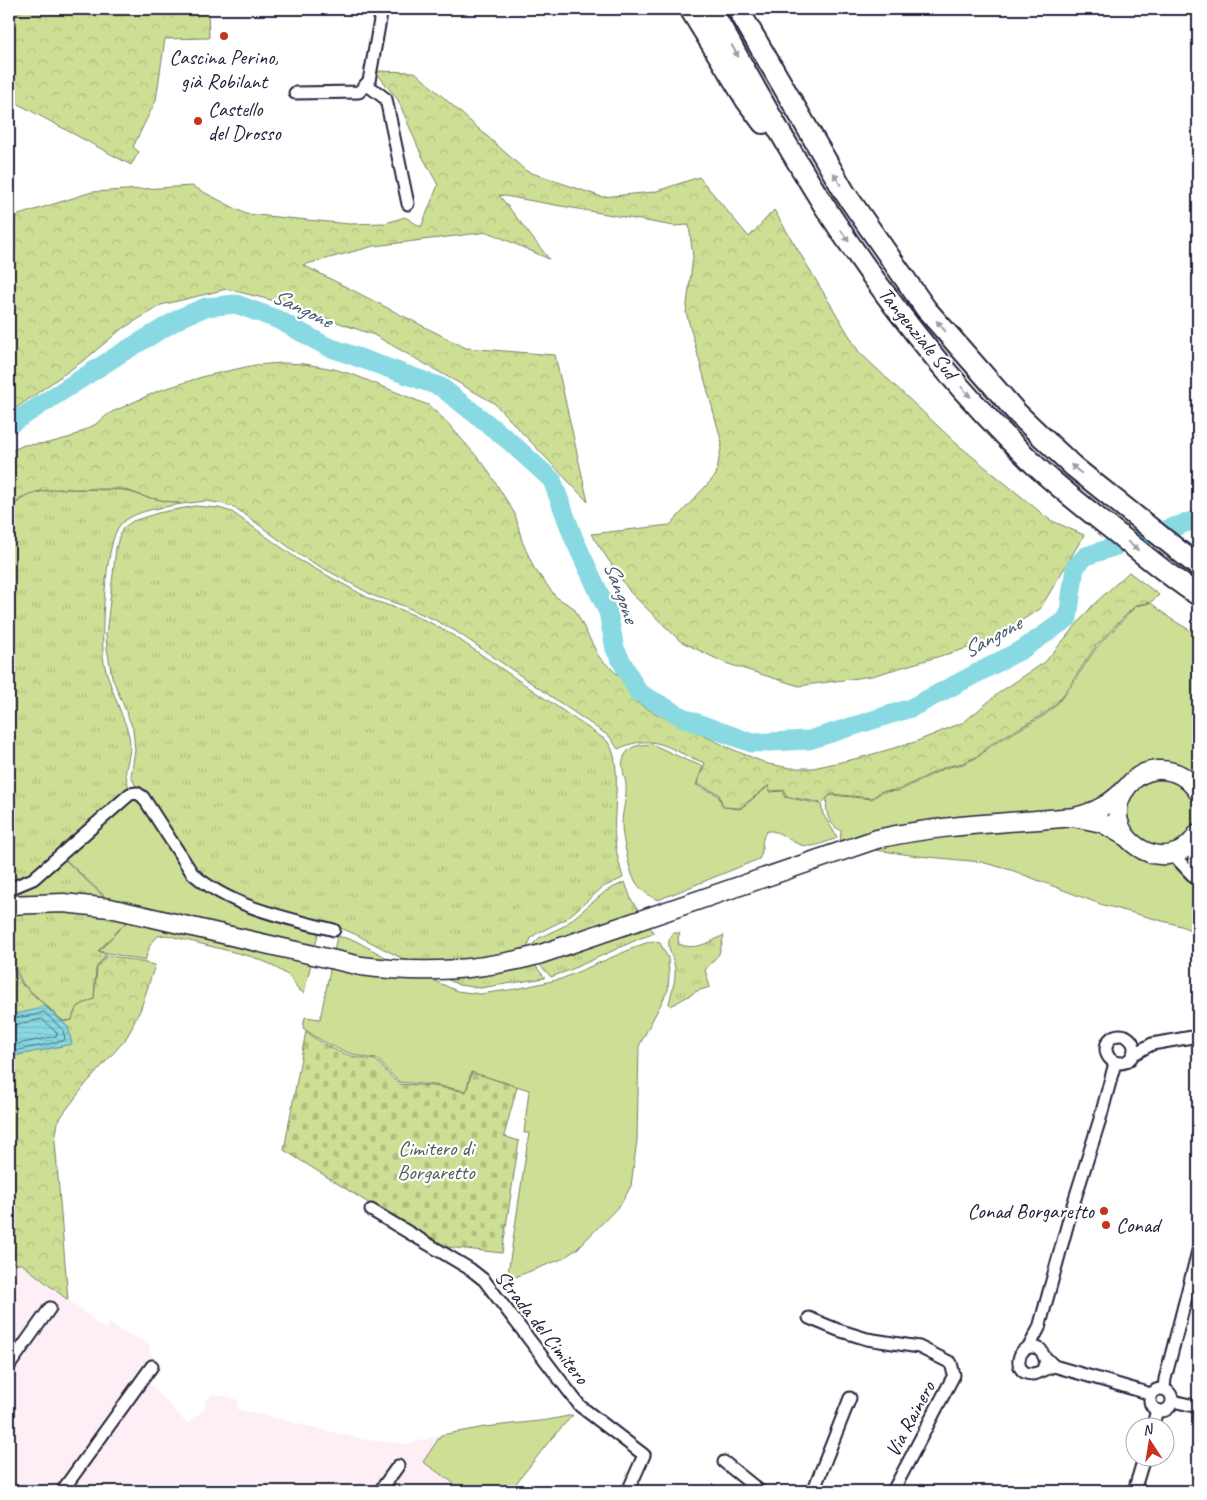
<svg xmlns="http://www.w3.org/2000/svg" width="1207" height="1500" viewBox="0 0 1207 1500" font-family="Caveat,sans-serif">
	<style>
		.built { fill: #feeef5 }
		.grass { fill: url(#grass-tufts); stroke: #788068 }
		.forest { fill: url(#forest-crowns); stroke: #788068 }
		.cemetery { fill: url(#cemetery-stones); stroke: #788068 }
		.garden { fill: #cddf94; stroke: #788068 }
		.water { fill: url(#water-rules); stroke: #5f909f }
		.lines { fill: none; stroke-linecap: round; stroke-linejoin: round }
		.shore { stroke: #4b6b7e; stroke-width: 1 }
		.river { stroke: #88d9e2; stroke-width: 19 }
		.minor-casing { stroke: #22223b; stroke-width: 15 }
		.primary-casing { stroke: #22223b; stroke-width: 21 }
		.motorway-casing { stroke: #22223b; stroke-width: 24 }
		.minor { stroke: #fff; stroke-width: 11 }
		.primary { stroke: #fff; stroke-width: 18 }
		.motorway { stroke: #fff; stroke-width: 20 }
		.oneway { fill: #9c9ca7 }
		.poi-dot { fill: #c8321e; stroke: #fff; stroke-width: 2 }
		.labels { text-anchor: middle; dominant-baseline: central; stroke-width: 4.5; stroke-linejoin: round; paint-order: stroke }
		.poi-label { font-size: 21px; fill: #22223b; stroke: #fff; text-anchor: start }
		.street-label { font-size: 21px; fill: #22223b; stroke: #fff }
		.park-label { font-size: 21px; fill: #555b56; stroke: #fff }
		.water-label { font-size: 22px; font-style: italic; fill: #41596d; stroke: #fff }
	</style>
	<defs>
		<pattern id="grass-tufts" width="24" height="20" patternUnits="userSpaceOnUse" patternTransform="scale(1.25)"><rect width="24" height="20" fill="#cddf94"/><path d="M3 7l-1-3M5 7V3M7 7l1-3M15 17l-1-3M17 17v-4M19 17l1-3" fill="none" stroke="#b0bf80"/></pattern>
		<pattern id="forest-crowns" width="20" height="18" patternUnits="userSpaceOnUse" patternTransform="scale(1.25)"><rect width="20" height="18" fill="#cddf94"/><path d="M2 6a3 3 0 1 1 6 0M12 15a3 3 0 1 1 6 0" fill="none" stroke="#b0bf80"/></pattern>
		<pattern id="cemetery-stones" width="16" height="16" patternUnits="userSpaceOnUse" patternTransform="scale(1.25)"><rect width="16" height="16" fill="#cddf94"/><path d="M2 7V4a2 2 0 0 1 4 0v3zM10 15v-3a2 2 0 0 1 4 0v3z" fill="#b0bf80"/></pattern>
		<pattern id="water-rules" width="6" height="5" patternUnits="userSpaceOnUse" patternTransform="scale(1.25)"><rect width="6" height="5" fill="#88d9e2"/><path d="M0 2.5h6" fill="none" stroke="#75bac3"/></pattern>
	</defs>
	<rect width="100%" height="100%" fill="#fff"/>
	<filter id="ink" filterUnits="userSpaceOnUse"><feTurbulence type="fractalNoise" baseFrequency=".02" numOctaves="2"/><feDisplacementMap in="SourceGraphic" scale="10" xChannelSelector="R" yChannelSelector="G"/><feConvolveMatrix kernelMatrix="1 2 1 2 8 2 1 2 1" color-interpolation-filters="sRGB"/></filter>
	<g filter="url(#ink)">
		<!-- built -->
		<path class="built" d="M9,1260L15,1265H23L105,1329L109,1323L121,1331L149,1343L150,1354L162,1364L149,1383L187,1424L207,1407L204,1401L213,1394L238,1400L237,1409L366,1440L408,1444L440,1435L422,1463L464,1491H9Z"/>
		<!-- grass -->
		<g class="grass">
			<path d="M58,489L123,490L146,497L181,504C162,508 134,510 120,525C105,541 100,640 104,663C108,679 114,695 120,710C122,717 126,724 128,732C132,745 129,756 126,769C125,777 129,784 129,792L32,876L9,885V512C21,494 38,492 58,489Z"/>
			<path d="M195,506L219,508L232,512L299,560L372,600L402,610L431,623L454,636L607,741C624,761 612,812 615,840C616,853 620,866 623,878L603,887L566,919L536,934L531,938L527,949L531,960L545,978L480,988L459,985L405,960L357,935L336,926L266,909L226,892L194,871L137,789L131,776L135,750L133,729L112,677L107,648L106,635L116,548L120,534L123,528L133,521L158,513Z"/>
			<path d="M63,858L128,920L98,951L106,954L96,968L94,999C80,1005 75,1005 72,1020L63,1021L23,984L17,971L9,959V890Z"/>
			<path d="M625,882L631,899L654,933L653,934L641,938L570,970L551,977L538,963L532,949V945L539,938L564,926L606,891Z"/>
			<path d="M674,933H680L678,938L679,944C695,951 710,942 724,935L719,954L705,970L710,987L697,991L671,1006L669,1004C671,992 676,982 675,969C674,956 662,943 674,933Z"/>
		</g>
		<!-- forest -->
		<g class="forest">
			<path d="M32,9H208L209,38L165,39L156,100L133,147L139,152L131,165L9,99V14Z"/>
			<path d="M375,71L415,72L526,171L602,197L654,192L699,177L749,237L774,210L859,352L957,444L1050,520L1084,535L1040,609L985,643L872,676L799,686L725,663L680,641L630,592L591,534L670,525L716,475L722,443L686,312L693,257L689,225L674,226L499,195L549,259L488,232L374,246L303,265L466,348L555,355L588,502L494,403L374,335L279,302L227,289L161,305L119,331L87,358L9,413V218L92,192L192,186L246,214L349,224L386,223L405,217L421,227L438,185L421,154L398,100Z"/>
			<path d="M283,363L305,364L334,369L354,375L428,405L445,420L485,466L515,514L522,541L534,568L556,597L574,608L599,657L620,677L636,702L653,712L711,739L729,748L768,764L791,768H813L859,758L915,742L964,722L1000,692L1045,662L1093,605L1129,572L1159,595L1151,602L1136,605L1123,618L1095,647L1068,688L1056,704L1044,714L991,744L978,756L963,763L945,767L898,790L882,791L872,798L831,794L822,803L785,796V790L770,791L769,785L740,808L723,807L719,794L697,784L705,763C670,751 656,731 618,749L610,737L457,632L433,619L404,606L374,596L301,556L247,516L234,507L220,503L205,501L182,504L146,497L123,489H58L35,492L22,497L9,510V452L24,445L49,443L71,437L96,424L110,413L158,391L205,376L255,365Z"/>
			<path d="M107,955L155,965L140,1011L135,1019L132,1028L125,1040L85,1085L63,1114L58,1122L55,1141L68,1300L22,1264H15L9,1259V960L22,984L63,1022L72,1020C76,1005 81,1005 94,999L97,968Z"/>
		</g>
		<!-- cemetery -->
		<path class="cemetery" d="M306,1031C328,1049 348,1058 376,1060L398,1084L434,1086L466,1092L472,1072L517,1087L504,1136L519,1141L502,1253L437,1246L284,1150Z"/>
		<!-- garden -->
		<g class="garden">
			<path d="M1151,603L1171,619L1198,635V933L1181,926L1100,904L1011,870L981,862L918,856L840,845L841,831C828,824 825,812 827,798L831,795L872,799L882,792L899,791L945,768L963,764L978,757L992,745L1045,715L1056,705L1069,689L1096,648L1136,606Z"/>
			<path d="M652,744L688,761L703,766L696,785L718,795L723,807L740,809L769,786L770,792L784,791V797L821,804L823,814L837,837L835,839C827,841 816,847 808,846C791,846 782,829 767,831C759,840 765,850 759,859L658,900C634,889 631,875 626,851C624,842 622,833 622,824C622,812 627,797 626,785C625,774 618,763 627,752C633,744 644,745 652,744Z"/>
			<path d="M136,796L200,885L319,930L304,993L299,990L289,976L270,964L253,957L166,935L158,936L150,945L145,961L99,951L129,919L64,858Z"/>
			<path d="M337,936L354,940L402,966L457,991L480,994L516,989L561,979L643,944L653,941L660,943L668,958L669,974L668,990L639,1046L637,1140L631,1186L621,1204L577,1249L562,1259L507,1280L529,1133H524L529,1090L471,1072L466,1091L434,1085L399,1082L377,1059C348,1056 326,1045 303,1028L305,1017L320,1019Z"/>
			<path d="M573,1415L551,1439L510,1491H465L423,1462L441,1435L485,1427L548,1420Z"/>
		</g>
		<!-- water -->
		<path class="water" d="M44,1005L68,1027L72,1044L9,1057V1015L34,1010Z"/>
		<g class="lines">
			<!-- shore -->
			<g class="shore">
				<path d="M9,1019L35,1015L44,1012L63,1030L65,1039L63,1041L9,1052"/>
				<path d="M9,1026L42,1019L58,1034L56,1036L9,1046"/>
			</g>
			<!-- river -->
			<path class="river" d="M9,425L123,352L182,317L206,307L236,304L279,320L326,346L441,387L508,440L552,480L574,539L608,612L615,649L638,692L686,719L752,743L809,740L911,708L1023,649L1068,618L1075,567L1086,556L1198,519"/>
			<defs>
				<g id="minor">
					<path d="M366,84L386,99L408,204"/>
					<path d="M295,93L359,92L369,81L382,9"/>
					<path d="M1196,838L1194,857L1198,876"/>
					<path d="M1170,854L1180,862L1198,881"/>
					<path d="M9,889L33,879L130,794L137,793L143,797L192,873C230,907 286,918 334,930"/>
					<circle cx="1120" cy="1049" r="14"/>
					<path d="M1134,1054L1152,1044L1198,1036"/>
					<path d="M371,1210L470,1269L484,1280L580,1406L644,1455L628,1491"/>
					<path d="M809,1318L838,1330L867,1339L919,1347L951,1363L954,1375L893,1491"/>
					<path d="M1029,1347L1039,1328L1072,1208L1100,1119L1115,1063"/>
					<path d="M1045,1357L1054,1366L1151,1394"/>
					<path d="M9,1366L50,1308"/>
					<path d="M1043,1369L1046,1361L1041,1350C1019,1336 1009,1374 1032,1374C1038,1374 1047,1368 1054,1366"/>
					<path d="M1164,1388L1165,1379L1198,1251"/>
					<circle cx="1161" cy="1400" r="11"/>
					<path d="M1173,1401L1198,1407"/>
					<path d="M1152,1428L1157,1410"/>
					<path d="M724,1462L760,1491"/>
					<path d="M62,1491L152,1366"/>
					<path d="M380,1491L398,1466"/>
					<path d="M817,1491L814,1489L850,1398"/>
					<path d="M1134,1491L1144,1458"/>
				</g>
				<g id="primary">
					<path d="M1198,792C1188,777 1175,769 1157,770C1145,771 1135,777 1128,786C1090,831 1167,887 1198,833"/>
					<path d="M1078,818L1102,823L1126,837"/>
					<path d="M9,905L63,903L110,908L361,966C424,974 478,971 538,955L877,839C942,824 1009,823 1075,817C1096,812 1110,804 1126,788"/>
				</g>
				<g id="motorway">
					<path d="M690,9L746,100L763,123"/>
					<path d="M711,9C748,75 784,143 825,207C886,301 956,391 1038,468C1063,491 1091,513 1118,534C1144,555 1170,577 1198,595"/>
					<path d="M738,9L845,193L926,309L1017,413L1041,436L1074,467L1198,566"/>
				</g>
			</defs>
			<!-- minor casing -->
			<use href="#minor" class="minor-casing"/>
			<!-- primary casing -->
			<use href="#primary" class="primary-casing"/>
			<!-- motorway casing -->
			<use href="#motorway" class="motorway-casing"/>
			<!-- minor -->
			<use href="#minor" class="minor"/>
			<!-- primary -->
			<use href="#primary" class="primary"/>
			<!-- motorway -->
			<use href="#motorway" class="motorway"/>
		</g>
		<!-- one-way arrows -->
		<defs><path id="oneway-solid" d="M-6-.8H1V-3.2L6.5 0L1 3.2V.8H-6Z" transform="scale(1.25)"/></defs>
		<g class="oneway">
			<use href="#oneway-solid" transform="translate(735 51) rotate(61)"/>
			<use href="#oneway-solid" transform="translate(837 179) rotate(-120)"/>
			<use href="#oneway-solid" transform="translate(845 236) rotate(56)"/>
			<use href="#oneway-solid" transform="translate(941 326) rotate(-130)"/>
			<use href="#oneway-solid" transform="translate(966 392) rotate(48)"/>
			<use href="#oneway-solid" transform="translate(1076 469) rotate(-140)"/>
			<use href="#oneway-solid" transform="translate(1133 546) rotate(39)"/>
		</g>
	</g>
	<!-- markers -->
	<g class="poi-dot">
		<circle cx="224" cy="36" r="5"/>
		<circle cx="198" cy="121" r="5"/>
		<circle cx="1104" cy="1211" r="5"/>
		<circle cx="1106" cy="1225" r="5"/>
	</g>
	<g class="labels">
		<!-- poi labels -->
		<g class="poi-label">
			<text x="224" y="57" text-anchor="middle">Cascina Perino,<tspan x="224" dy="24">già Robilant</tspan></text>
			<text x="208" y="109">Castello<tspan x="208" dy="24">del Drosso</tspan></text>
			<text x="1094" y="1211" text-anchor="end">Conad Borgaretto</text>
			<text x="1116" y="1225">Conad</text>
		</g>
		<!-- street labels -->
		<g class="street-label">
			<text transform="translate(918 333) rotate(51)">Tangenziale Sud</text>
			<text transform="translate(542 1327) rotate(52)">Strada del Cimitero</text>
			<text transform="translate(910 1419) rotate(-62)">Via Rainero</text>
		</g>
		<!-- park labels -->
		<g class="park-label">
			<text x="436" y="1148">Cimitero di<tspan x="436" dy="24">Borgaretto</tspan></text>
		</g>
		<!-- water labels -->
		<g class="water-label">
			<text transform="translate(302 308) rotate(26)">Sangone</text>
			<text transform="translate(621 592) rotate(70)">Sangone</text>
			<text transform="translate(992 637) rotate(-29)">Sangone</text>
		</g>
	</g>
	<!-- margin -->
	<rect width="1207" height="1500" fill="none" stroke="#fff" stroke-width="30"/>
	<rect x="15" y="15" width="1177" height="1470" fill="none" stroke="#22223b" stroke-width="2" filter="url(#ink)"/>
	<!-- north arrow -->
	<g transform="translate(1150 1442) rotate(348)"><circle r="24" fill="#ffffff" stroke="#a7a7b1"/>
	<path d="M0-4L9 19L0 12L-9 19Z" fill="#c8321e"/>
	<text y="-8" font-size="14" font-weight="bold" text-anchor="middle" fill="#22223b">N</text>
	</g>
</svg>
